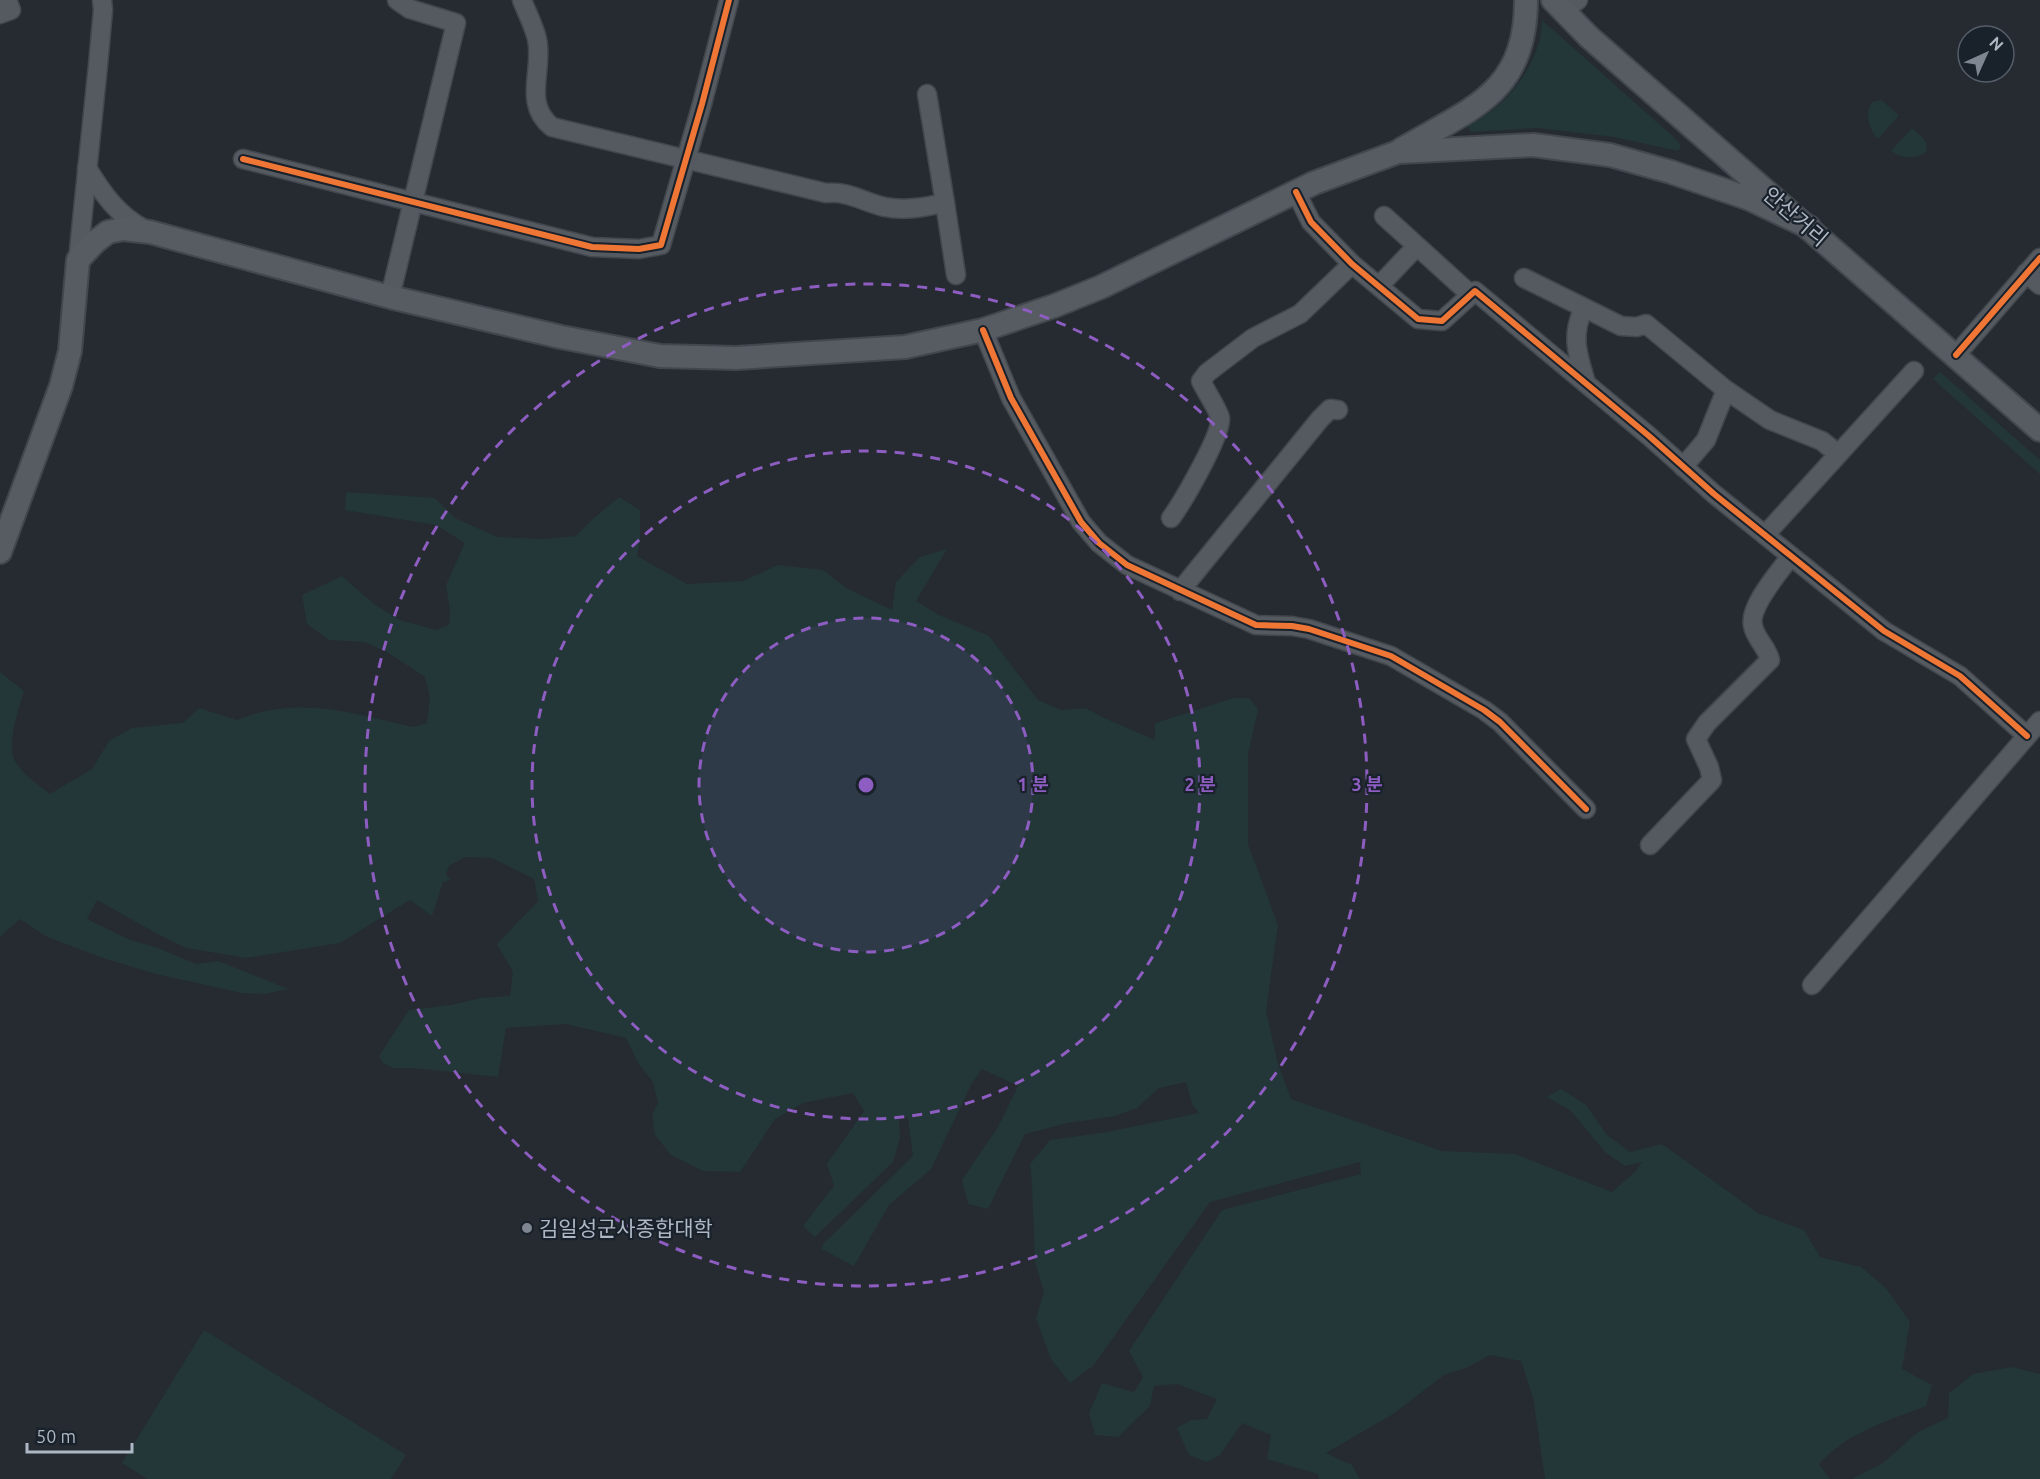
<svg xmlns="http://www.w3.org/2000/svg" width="2040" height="1479" viewBox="0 0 2040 1479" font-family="Ubuntu,'Noto Sans KR',sans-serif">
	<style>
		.green { fill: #233638 }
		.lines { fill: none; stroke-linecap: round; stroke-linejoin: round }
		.minor-casing { stroke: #42474c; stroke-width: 21 }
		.major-casing { stroke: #42474e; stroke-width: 26 }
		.minor { stroke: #555960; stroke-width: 18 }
		.major { stroke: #575b62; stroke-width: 22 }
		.cycleway-casing { stroke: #19212b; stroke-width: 10 }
		.cycleway { stroke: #f07635; stroke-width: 6 }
		.ring { fill: none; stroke: #8d5dc1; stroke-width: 3; stroke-dasharray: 10 8 }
		.poi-dot { fill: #7e8691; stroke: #19212b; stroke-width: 2 }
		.labels { text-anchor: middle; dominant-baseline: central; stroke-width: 4.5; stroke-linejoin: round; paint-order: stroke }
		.street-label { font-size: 21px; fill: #aeb7c4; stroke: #19212b }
		.poi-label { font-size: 21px; fill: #aeb7c4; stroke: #19212b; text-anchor: start }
		.centre { fill: #8d5dc1; stroke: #19212b; stroke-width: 3 }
		.ring-label { font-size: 18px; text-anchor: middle; font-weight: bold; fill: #8d5dc1; stroke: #19212b; stroke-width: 4.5; stroke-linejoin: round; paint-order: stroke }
	</style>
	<rect width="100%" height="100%" fill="#252b31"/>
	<!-- green -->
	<g class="green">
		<path d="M1542,20L1678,141L1681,146L1678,151L1614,137L1538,128L1471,132L1467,126C1475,121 1484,117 1491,111C1517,92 1543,53 1542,20Z"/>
		<path d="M1881,100L1899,115L1878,139C1869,130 1864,113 1872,102Z"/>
		<path d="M1912,128C1916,132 1924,137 1926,143C1932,157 1909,159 1900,156C1898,155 1893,152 1891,151Z"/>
		<path d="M1940,372L2040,460V474L1933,379Z"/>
		<path d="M346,492L435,498L455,518L497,537L543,539L576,536L594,518L619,497L640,510V541L637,556L687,584L743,581L778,565L823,570L846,588L892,610L896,582L920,557L947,549L916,601L939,615L989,636L1038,700L1061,710L1085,708L1111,721L1155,740V723L1234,698H1249L1258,709L1248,754V844L1278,925L1266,1011L1278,1064L1291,1099L1442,1151L1515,1154L1612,1192L1634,1173L1642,1162L1625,1166L1605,1152L1571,1111L1547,1097L1561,1089L1586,1105L1607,1135L1630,1152L1662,1144L1758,1213L1804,1230L1820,1257L1861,1267L1886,1288L1910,1322L1902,1369L1932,1385L1926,1406C1888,1421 1846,1433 1819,1464L1830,1479H1545L1533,1397L1521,1361L1490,1355L1466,1368L1444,1375L1393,1414L1326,1453L1352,1465L1360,1479H1319L1318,1474L1267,1459L1271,1435L1242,1423L1220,1455L1207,1462L1189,1455L1177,1428L1191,1420L1207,1419L1217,1399L1177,1384L1154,1386L1150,1406L1118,1437L1095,1435L1089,1413L1102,1383L1134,1392L1143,1377L1129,1351L1222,1210L1361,1174L1360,1162L1210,1202L1093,1366L1070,1383L1051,1359L1036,1318L1044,1292L1035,1262L1032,1184L1030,1164L1050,1140L1107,1132L1199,1113L1192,1104L1186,1082L1159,1088L1137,1108L1115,1116L1068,1123L1025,1134L988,1209L968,1204L962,1180L998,1127L1018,1086L982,1069L972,1083L931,1169L889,1205L854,1266L821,1249L823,1244L913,1156L908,1118L899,1116L900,1138L893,1162L815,1237L803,1226L834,1186L827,1164L864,1111L853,1093L803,1103L775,1119L740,1172L703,1171L671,1155L655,1135L652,1115L658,1103L653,1082L638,1063L626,1038L566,1024L506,1028L498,1077L414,1068H393L383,1063L379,1056L409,1010L451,1005L481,998L510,996L513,972L497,944L538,901L534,879L492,858L465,857L449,866L446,874L450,880L443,882L432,916L410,900L340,943L246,958L186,948L154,932L97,900L87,919L130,940L158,948L196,964L218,961L289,989L264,994L242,993L156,974L106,959L47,937L20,919L0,937V672L24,691C19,708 6,746 15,761C23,775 38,784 50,794L92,769L109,741L132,728L183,723L199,708L237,720C299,695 351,713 413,727L427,723L430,698L425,677L387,652L365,642L329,640L307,624L302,595L342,576L375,605L400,620L436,630L449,625L450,611L446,585L465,543L436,525L345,510Z"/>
		<path d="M204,1330L406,1455L391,1479H147L122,1463Z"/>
		<path d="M2012,1367L2040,1374V1479H1852L1883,1463L1918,1432L1948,1418L1949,1393L1973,1374Z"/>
	</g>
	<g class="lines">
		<defs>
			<g id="minor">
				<path d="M522,0C527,13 534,26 537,39C544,70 522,103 552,127L826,193C851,191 862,202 885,207C905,211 925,207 945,203L956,275"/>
				<path d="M1563,11L1578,0"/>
				<path d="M0,14L11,10L7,0"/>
				<path d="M927,94L945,203"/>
				<path d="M243,159L592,247L639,249L661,245L702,104L729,0"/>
				<path d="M87,168C103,194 118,216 146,230"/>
				<path d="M1296,192L1311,222L1352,264L1418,319L1442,321L1475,291L1649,436L1714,494L1791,556L1884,631L1960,676L2027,736"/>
				<path d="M1384,216L1471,295"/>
				<path d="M78,260L98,65L103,10L102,0"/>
				<path d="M2026,273L2040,285"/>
				<path d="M1524,278L1621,326L1637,327L1646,324L1726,390L1770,420L1822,441L1838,454"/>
				<path d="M1379,286L1416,247"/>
				<path d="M390,297L456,23L410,9L397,0"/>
				<path d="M1584,308C1570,336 1578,355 1586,383"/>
				<path d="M983,330L1011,398L1081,522L1099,543L1127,565L1256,625L1292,626L1309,629L1391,656L1484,710L1500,722L1586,809"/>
				<path d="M1956,355L2040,258"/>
				<path d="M1683,467L1706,440L1726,390"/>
				<path d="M1171,518C1182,503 1222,435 1220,418C1219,411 1205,390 1201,381L1207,373L1253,338L1300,314L1352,264"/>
				<path d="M1765,535L1914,371"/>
				<path d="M1180,591L1320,419L1330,409L1338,410"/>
				<path d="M1650,845L1712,780L1709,767L1696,739L1707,723L1770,660C1767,647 1755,638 1753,626C1748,607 1780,571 1791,556"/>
				<path d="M1812,985L2040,721"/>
			</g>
			<g id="major">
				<path d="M1553,0L1589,37L2040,430"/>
				<path d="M1402,149C1472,108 1526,93 1526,0"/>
				<path d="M0,552L61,386L70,351L78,260L95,242L108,232L123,229L150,232L390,297L561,337L660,356L736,358L905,347L983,330L1054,306L1101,287L1314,183L1398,152L1533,145L1610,155L1671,172L1750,199L1809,227"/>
			</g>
		</defs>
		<!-- minor casing -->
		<use href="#minor" class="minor-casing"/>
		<!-- major casing -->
		<use href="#major" class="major-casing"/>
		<!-- minor -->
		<use href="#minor" class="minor"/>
		<!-- major -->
		<use href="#major" class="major"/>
		<defs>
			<g id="cycleway">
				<path d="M243,159L592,247L639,249L661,245L702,104L729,0"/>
				<path d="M1296,192L1311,222L1352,264L1418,319L1442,321L1475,291L1649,436L1714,494L1791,556L1884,631L1960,676L2027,736"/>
				<path d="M983,330L1011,398L1081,522L1099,543L1127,565L1256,625L1292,626L1309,629L1391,656L1484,710L1500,722L1586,809"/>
				<path d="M1956,355L2040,258"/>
			</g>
		</defs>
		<!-- cycleway casing -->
		<use href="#cycleway" class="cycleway-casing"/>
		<!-- cycleway -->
		<use href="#cycleway" class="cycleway"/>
	</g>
	<!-- distance rings -->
	<circle cx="866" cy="785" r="167" fill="#8d5dc1" fill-opacity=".12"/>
	<g class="ring">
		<circle cx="866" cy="785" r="167"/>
		<circle cx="866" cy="785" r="334"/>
		<circle cx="866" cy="785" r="501"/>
	</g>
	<!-- markers -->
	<circle class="poi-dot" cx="527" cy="1228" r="6"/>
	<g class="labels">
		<!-- street labels -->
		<g class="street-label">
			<text transform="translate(1796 216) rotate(41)">안산거리</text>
		</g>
		<!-- poi labels -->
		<g class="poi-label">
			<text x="539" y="1228">김일성군사종합대학</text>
		</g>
	</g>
	<circle cx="866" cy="785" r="9" class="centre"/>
	<g class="ring-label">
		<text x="1033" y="791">1 분</text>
		<text x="1200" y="791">2 분</text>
		<text x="1367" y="791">3 분</text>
	</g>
	<!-- north arrow -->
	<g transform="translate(1986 54) rotate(45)"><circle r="28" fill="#19212b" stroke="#555d68" stroke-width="1.5"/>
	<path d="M0-4.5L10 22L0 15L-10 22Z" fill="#7e8691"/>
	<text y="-9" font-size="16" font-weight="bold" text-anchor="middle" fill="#aeb7c4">N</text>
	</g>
	<!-- scale -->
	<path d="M27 1443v9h105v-9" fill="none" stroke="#aeb7c4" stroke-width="3"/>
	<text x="36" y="1443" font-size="18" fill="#aeb7c4" stroke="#19212b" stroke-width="4.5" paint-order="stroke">50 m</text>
</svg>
